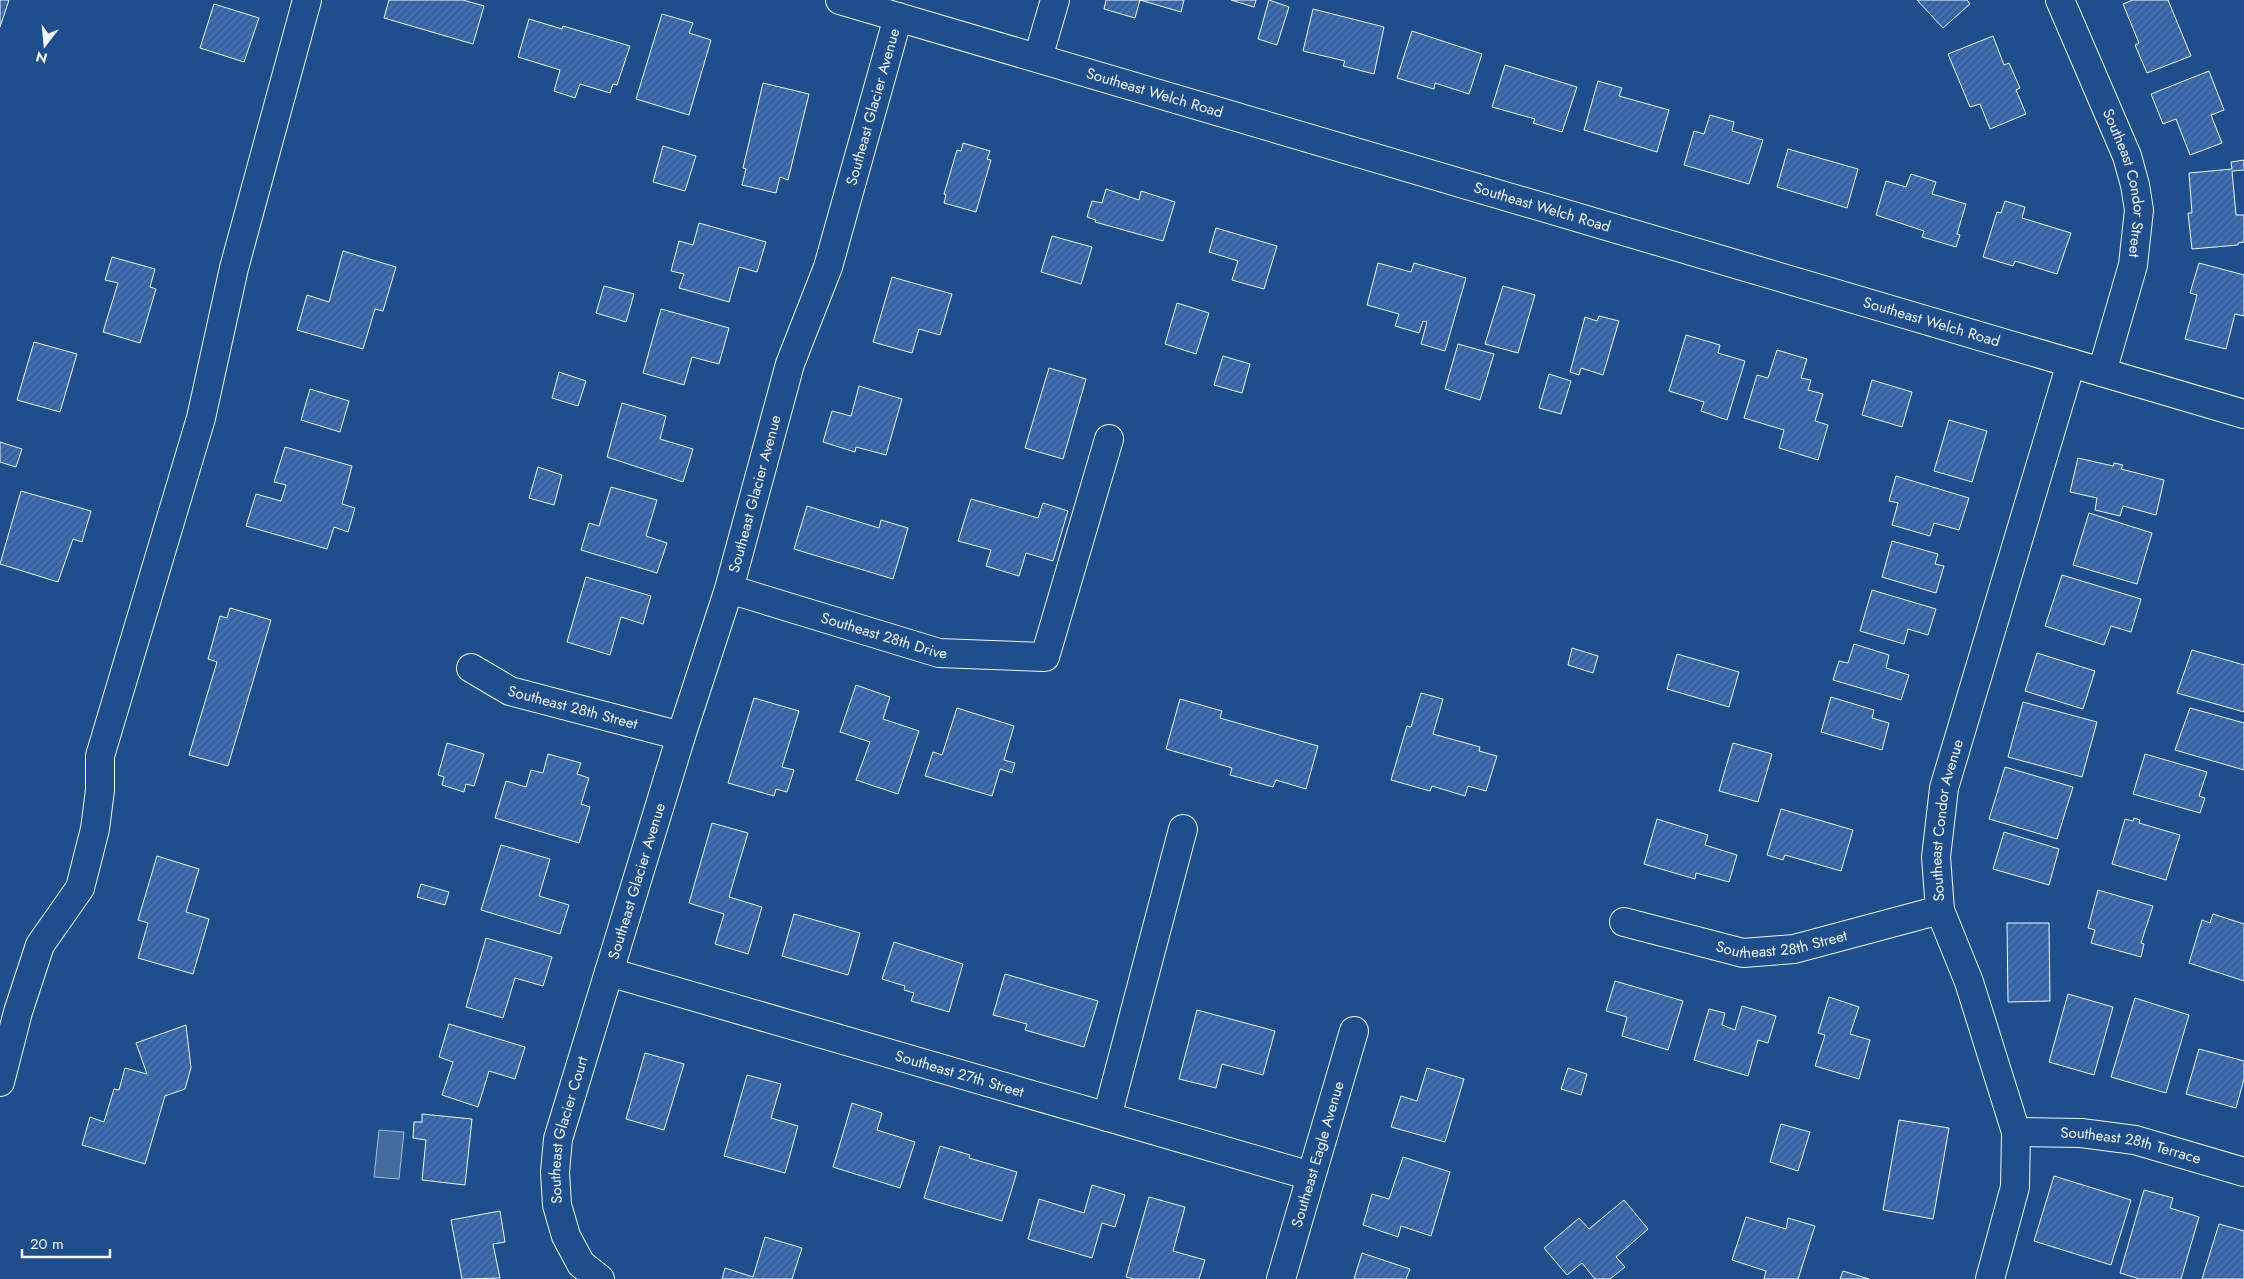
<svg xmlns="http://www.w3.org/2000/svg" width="2244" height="1279" viewBox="0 0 2244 1279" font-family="Jost,sans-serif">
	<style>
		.water { fill: #446ba0; stroke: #a8bbd7 }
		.building { fill: url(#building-hatch); stroke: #f2f6ff }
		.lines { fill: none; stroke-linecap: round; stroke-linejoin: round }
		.minor-casing { stroke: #f2f6ff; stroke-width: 30 }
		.minor { stroke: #1f4e8c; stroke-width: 28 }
		.labels { text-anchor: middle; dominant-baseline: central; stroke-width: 4; stroke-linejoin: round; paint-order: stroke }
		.street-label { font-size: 15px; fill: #f2f6ff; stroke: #1f4e8c }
	</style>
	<defs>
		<pattern id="building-hatch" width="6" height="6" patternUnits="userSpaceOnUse" patternTransform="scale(1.25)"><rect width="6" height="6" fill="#3563a3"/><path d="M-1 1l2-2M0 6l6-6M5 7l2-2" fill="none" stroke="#537ab1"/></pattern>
	</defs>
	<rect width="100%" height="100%" fill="#1f4e8c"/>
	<!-- water -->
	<path class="water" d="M379,1130L404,1132L399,1179L374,1177Z"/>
	<!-- building -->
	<g class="building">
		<path d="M0,0H9L0,27Z"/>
		<path d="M389,0H463L484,6L473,44L384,18Z"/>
		<path d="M1106,0H1184L1181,12L1140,0L1135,18L1104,9Z"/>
		<path d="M1231,0H1256L1254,7Z"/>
		<path d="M1269,0L1289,7L1277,45L1258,39Z"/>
		<path d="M1917,0H1967L1970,4L1943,28Z"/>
		<path d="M2133,0H2168L2191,56L2147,73L2135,45L2139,43L2123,4Z"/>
		<path d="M214,4L259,18L244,62L200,48Z"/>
		<path d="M1313,9L1384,27L1374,74L1343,66L1345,61L1303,51Z"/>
		<path d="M662,14L693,23L689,33L711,40L689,115L636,99Z"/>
		<path d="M529,19L562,29L563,26L630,46L617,85L613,84L610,93L580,84L575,98L554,91L560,70L518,57Z"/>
		<path d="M1412,31L1482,54L1469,94L1435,83L1434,89L1397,78Z"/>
		<path d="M1993,36L2004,65L2009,63L2020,88L2016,90L2026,114L1990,129L1980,104L1970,107L1948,54Z"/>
		<path d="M1505,65L1577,87L1562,132L1533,123L1535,119L1492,107Z"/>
		<path d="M2209,71L2224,110L2211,115L2222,143L2190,155L2176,119L2163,124L2151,94Z"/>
		<path d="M1598,81L1622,88L1619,96L1669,110L1657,152L1584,130Z"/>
		<path d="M763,83L809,94L788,180L780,177L776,193L742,185L746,169L743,168Z"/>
		<path d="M1710,115L1734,122L1732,131L1763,140L1749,184L1684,165L1694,131L1704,134Z"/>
		<path d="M963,143L990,151L987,159L991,160L976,212L944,203L946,195L944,194L957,150L961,151Z"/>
		<path d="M663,146L696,156L685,191L653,182Z"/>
		<path d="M1788,149L1858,169L1847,208L1777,187Z"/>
		<path d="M2244,160V170L2232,171L2236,215H2244V242L2238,243V245L2192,249L2188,213H2192L2189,173L2232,169L2231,162Z"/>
		<path d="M1911,174L1936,182L1932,194L1966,204L1957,234L1960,235L1956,247L1922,237L1924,231L1876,215L1886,181L1906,187Z"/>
		<path d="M1106,189L1139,200L1141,191L1175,202L1163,241L1095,222L1096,220L1087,217L1092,201L1102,203Z"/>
		<path d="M2005,201L2025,207L2022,218L2071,233L2057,274L2015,261L2013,266L1983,257L1997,212L2001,213Z"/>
		<path d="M699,223L766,242L757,272L739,267L729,302L679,288L684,274L671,271L679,241L693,245Z"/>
		<path d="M1216,228L1277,246L1264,289L1232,280L1238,261L1209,252Z"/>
		<path d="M1052,236L1092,247L1081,284L1041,272Z"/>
		<path d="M343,251L396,267L383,311L375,309L363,349L297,330L307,295L329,302Z"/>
		<path d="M112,257L155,269L150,287L156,289L140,343L103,332L118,283L105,280Z"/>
		<path d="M1378,263L1411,272L1414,263L1466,278L1445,351L1421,344L1427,322L1423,321L1419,333L1395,326L1399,314L1367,305Z"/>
		<path d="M2199,263L2244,275V316L2235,314L2226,349L2185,339L2197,295L2190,293Z"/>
		<path d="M892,277L952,294L940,335L919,329L912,353L873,342Z"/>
		<path d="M604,286L634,294L626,322L596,313Z"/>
		<path d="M1503,286L1535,295L1518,353L1485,344Z"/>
		<path d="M1177,303L1209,313L1196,354L1165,344Z"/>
		<path d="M661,309L729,328L719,364L692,357L684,385L643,373Z"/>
		<path d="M1599,316L1619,321L1603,375L1581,368L1579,375L1570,372L1585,317L1597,321Z"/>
		<path d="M1686,335L1720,345L1718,353L1745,361L1727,420L1701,411L1704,402L1669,391Z"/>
		<path d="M34,342L77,354L60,412L17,400Z"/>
		<path d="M1458,344L1494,354L1480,400L1445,389Z"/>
		<path d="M1777,350L1807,359L1801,378L1811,380L1808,390L1823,394L1815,421L1828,425L1818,460L1779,448L1784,430L1744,418L1757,375L1768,378Z"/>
		<path d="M1223,356L1250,364L1242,393L1214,385Z"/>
		<path d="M1049,368L1086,379L1063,459L1025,448Z"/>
		<path d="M559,372L586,381L578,406L552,398Z"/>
		<path d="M1549,374L1571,381L1561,414L1539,408Z"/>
		<path d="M1872,380L1912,392L1902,427L1862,415Z"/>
		<path d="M859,386L902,399L886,455L856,447L855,452L823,442L832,411L851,416Z"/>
		<path d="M310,389L349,401L340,432L301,420Z"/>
		<path d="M622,403L666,416L660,439L693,449L683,482L607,457Z"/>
		<path d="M1949,420L1987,431L1972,482L1934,471Z"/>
		<path d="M0,442L22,449L16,467L0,462Z"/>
		<path d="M285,447L352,466L342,504L355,508L348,532L334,527L327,549L246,526L256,494L281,501L286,485L274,482Z"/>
		<path d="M2078,458L2113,466L2114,463L2123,465L2121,469L2164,480L2156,515L2123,506L2120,516L2095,510L2097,498L2070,492Z"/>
		<path d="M538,467L562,475L554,505L529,498Z"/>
		<path d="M1896,476L1969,498L1959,530L1934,523L1930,536L1892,525L1898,503L1889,501Z"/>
		<path d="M611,487L657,500L646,536L667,543L657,573L581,550L589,523L599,526Z"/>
		<path d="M21,491L91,511L82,542L73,539L58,582L0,564Z"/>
		<path d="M971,499L1038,518L1043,503L1068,511L1053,561L1026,553L1019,576L986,566L991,550L958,541Z"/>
		<path d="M807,506L879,528L881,520L908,528L893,579L794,549Z"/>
		<path d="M2089,513L2152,533L2137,584L2073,565Z"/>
		<path d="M1892,541L1938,554L1935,564L1944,566L1936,593L1882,577Z"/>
		<path d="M2062,575L2141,599L2131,632L2111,626L2104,645L2045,626Z"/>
		<path d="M586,577L651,596L643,624L621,617L610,655L567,642Z"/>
		<path d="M1872,590L1936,609L1928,635L1908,629L1904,644L1860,631Z"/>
		<path d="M230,608L271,620L228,766L189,755L217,662L208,659L220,616L227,618Z"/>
		<path d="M1854,644L1889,655L1886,668L1909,675L1901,700L1833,680L1839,661L1848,663Z"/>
		<path d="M1572,648L1598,656L1593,673L1568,665Z"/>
		<path d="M2192,650L2244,665V712L2177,693Z"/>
		<path d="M2037,653L2095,671L2083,709L2025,691Z"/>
		<path d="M1677,654L1739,672L1729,707L1667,689Z"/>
		<path d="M856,685L890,697L883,719L919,731L898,794L856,780L870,742L840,732Z"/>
		<path d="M1421,693L1443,699L1433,734L1480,747L1479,751L1497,756L1486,791L1468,786L1465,796L1432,786L1430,791L1391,780L1407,726L1411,727Z"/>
		<path d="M1831,697L1874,710L1872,718L1889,723L1882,750L1821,732Z"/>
		<path d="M754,698L799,711L782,767L794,770L787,792L776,789L774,796L728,783Z"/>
		<path d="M1180,699L1222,711L1220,718L1318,746L1306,789L1276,780L1273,787L1230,775L1232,768L1166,749Z"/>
		<path d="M2023,702L2097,722L2082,777L2008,757Z"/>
		<path d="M957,708L1014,726L1004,760L1015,763L1012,773L1000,769L992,796L925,776L933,752L942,755Z"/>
		<path d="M2190,708L2244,723V770L2175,750Z"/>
		<path d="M447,743L484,754L474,786L466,784L464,792L442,785L444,777L438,775Z"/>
		<path d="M1733,743L1772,754L1758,802L1719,791Z"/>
		<path d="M548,754L581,763L577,774L589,778L581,804L590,807L579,843L495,818L506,781L526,787L531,770L543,773Z"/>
		<path d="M2145,754L2207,772L2199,796L2205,798L2200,813L2133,794Z"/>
		<path d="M2005,767L2073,787L2057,839L1989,819Z"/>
		<path d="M1781,809L1853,830L1841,871L1785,855L1783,860L1767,855Z"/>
		<path d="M2134,818L2140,820L2139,823L2180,835L2166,880L2112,864L2125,819L2133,821Z"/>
		<path d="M1657,819L1708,835L1705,845L1737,855L1729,882L1696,873L1695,879L1644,864Z"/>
		<path d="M712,823L748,833L729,897L762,907L748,954L715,944L724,914L689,903Z"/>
		<path d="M2004,832L2059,849L2049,885L1993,869Z"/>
		<path d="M501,845L550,859L539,896L569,905L560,934L481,910Z"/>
		<path d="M157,856L199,869L186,912L209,919L193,974L138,958L148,923L138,920Z"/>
		<path d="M421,884L449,892L445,905L417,897Z"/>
		<path d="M2098,890L2153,906L2141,943L2144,944L2141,957L2091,943L2095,930L2088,928Z"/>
		<path d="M794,914L860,933L848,975L782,956Z"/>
		<path d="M2213,914L2244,924V981L2189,963L2202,920L2210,923Z"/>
		<path d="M2007,923H2049L2050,1001L2008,1002Z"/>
		<path d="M486,938L552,957L543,986L515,978L503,1018L466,1007Z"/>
		<path d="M894,942L963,964L949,1012L911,1001L914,993L904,990L905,986L882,979Z"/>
		<path d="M1005,974L1098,1001L1084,1047L1025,1030L1027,1024L993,1015Z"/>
		<path d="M1615,981L1683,1001L1668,1050L1622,1036L1627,1017L1606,1011Z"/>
		<path d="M2068,994L2113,1007L2094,1075L2049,1062Z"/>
		<path d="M1829,997L1859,1007L1850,1034L1870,1040L1859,1079L1815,1066L1825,1035L1818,1033Z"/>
		<path d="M2135,998L2189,1015L2166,1093L2111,1077Z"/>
		<path d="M1742,1006L1776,1016L1768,1043L1758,1040L1748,1076L1694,1060L1709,1009L1725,1013L1722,1025L1735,1030Z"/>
		<path d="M1197,1010L1275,1031L1263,1075L1222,1064L1216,1088L1179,1079Z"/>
		<path d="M449,1024L525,1047L515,1079L489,1071L478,1107L442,1095L453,1062L439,1057Z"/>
		<path d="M186,1025L191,1068L185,1089L165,1096L145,1164L82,1145L90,1117L104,1122L114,1089L119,1090L125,1068L147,1074L136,1043Z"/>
		<path d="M2199,1049L2244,1061V1079L2236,1108L2186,1094Z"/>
		<path d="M645,1053L684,1064L664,1130L626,1119Z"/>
		<path d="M1427,1068L1464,1079L1445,1142L1391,1127L1401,1096L1417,1101Z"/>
		<path d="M1568,1068L1587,1074L1581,1095L1561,1089Z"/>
		<path d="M747,1075L781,1084L771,1118L798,1126L785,1173L724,1156Z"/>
		<path d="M852,1103L882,1113L877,1130L915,1142L900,1188L833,1167Z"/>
		<path d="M422,1114L472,1119L465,1185L422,1180L426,1140L413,1138L414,1122H422Z"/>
		<path d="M1899,1120L1949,1128L1933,1219L1883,1210Z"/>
		<path d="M1781,1124L1810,1132L1798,1171L1770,1162Z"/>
		<path d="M940,1146L970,1155L969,1158L1017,1172L1002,1221L924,1198Z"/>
		<path d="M1403,1157L1450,1172L1431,1236L1401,1226L1398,1237L1363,1225L1372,1194L1389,1199Z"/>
		<path d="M2054,1176L2131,1200L2111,1265L2034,1241Z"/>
		<path d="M1092,1185L1125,1195L1115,1227L1102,1223L1092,1258L1028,1239L1039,1199L1084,1213Z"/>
		<path d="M2144,1190L2173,1198L2170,1208L2199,1217L2181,1279H2140L2120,1273Z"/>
		<path d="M1149,1197L1185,1207L1173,1251L1205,1260L1199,1279H1134L1126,1277Z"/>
		<path d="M1624,1200L1648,1229L1616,1257L1625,1267L1610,1279H1595L1582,1263L1567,1275L1544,1248L1579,1218L1589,1229Z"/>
		<path d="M500,1211L505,1242L493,1244L500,1278L462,1279L451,1220Z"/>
		<path d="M1746,1217L1786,1229L1788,1218L1815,1226L1798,1279H1764L1766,1271L1732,1260Z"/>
		<path d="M2219,1224L2244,1231V1279H2202Z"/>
		<path d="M765,1237L802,1248L792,1279H722L725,1268L753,1277Z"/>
		<path d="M1362,1253L1410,1269L1406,1279H1354Z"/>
		<path d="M1843,1271L1869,1279H1840Z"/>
	</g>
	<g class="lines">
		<defs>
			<g id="minor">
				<path id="s1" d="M840,0L2244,414"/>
				<path id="s2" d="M2060,0L2127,156L2135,185L2139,210L2133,265L2102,372"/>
				<path d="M1038,58L1055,0"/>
				<path id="s3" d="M729,589L939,653L1045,657L1109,439"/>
				<path id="s4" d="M471,668L510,691L681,736"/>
				<path id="s5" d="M1624,922L1743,953L1794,949L1940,910"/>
				<path id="s6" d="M609,972L1311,1176"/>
				<path d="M0,1082L18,1012L40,945L80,888L95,829L100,790V756L201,418L234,268L307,0"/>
				<path d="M1107,1117L1183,829"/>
				<path id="s7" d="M2016,1132L2081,1133L2135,1140L2244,1172"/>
				<path id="s8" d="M600,1279L581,1264L566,1236L557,1205L555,1172L558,1139L681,736L729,589L790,364L828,267L898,17"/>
				<path id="s9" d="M1281,1279L1354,1031"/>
				<path id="s10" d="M1990,1279L2015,1187L2016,1132L1969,982L1940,910L1936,857L1944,788L2071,363"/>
			</g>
		</defs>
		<!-- minor casing -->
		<use href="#minor" class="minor-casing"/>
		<!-- minor -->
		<use href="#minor" class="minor"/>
	</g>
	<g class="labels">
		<!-- street labels -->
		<g class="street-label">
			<text stroke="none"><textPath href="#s1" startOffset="328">Southeast Welch Road</textPath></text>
			<text stroke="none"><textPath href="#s8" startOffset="1234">Southeast Glacier Avenue</textPath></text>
			<text stroke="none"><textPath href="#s2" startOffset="196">Southeast Condor Street</textPath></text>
			<text stroke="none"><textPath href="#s1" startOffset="732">Southeast Welch Road</textPath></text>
			<text stroke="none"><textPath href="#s1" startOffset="1138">Southeast Welch Road</textPath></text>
			<text stroke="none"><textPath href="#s8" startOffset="829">Southeast Glacier Avenue</textPath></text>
			<text stroke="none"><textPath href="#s3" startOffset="162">Southeast 28th Drive</textPath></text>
			<text stroke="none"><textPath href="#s4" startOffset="110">Southeast 28th Street</textPath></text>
			<text stroke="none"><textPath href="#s10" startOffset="476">Southeast Condor Avenue</textPath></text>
			<text stroke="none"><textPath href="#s8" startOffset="424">Southeast Glacier Avenue</textPath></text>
			<text stroke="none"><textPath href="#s5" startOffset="162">Southeast 28th Street</textPath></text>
			<text stroke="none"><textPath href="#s6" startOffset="365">Southeast 27th Street</textPath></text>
			<text stroke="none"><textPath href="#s8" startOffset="165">Southeast Glacier Court</textPath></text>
			<text stroke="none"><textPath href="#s7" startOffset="116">Southeast 28th Terrace</textPath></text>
			<text stroke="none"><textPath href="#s9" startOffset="130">Southeast Eagle Avenue</textPath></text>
		</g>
	</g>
	<!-- north arrow -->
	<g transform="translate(45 45) rotate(196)" stroke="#1f4e8c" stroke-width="4" paint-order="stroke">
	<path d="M0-4L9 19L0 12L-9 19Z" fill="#f2f6ff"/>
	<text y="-8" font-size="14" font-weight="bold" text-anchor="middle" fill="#f2f6ff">N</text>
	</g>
	<!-- scale -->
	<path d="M22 1249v8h88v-8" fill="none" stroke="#f2f6ff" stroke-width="2.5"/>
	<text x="30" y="1249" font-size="15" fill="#f2f6ff" stroke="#1f4e8c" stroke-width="4" paint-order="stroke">20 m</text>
</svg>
